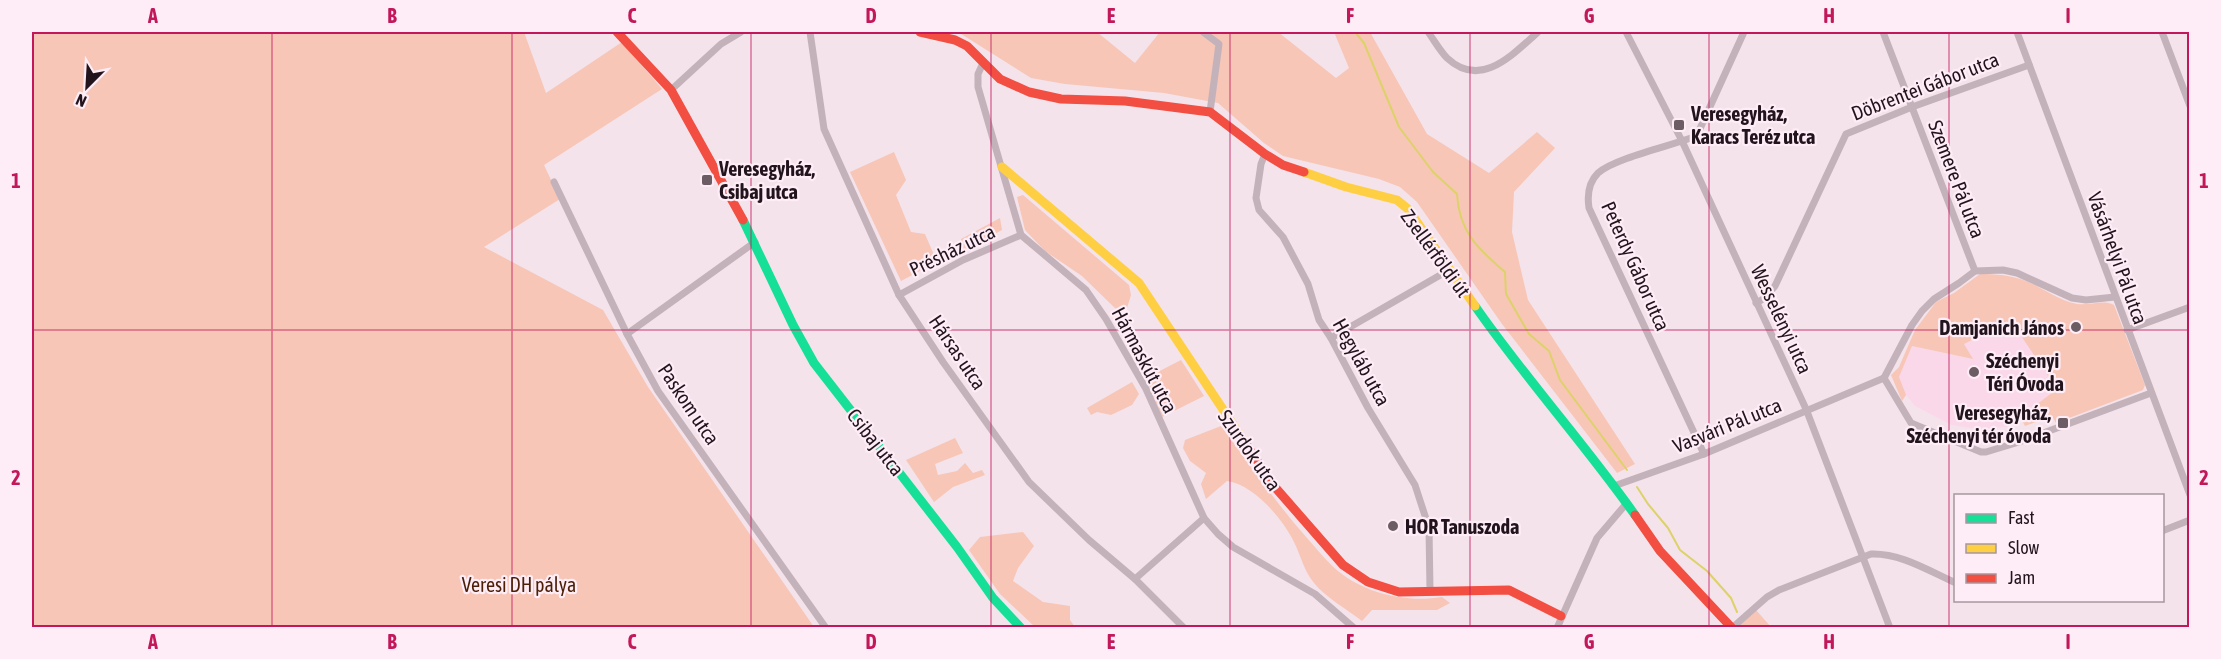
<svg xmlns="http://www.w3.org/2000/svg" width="2221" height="659" viewBox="0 0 2221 659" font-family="'Asap Condensed',sans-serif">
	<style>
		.built { fill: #fad7e9 }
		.green { fill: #f7c6b7 }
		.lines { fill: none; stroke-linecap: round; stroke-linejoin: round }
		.stream { stroke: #ddd26a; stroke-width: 2 }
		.street { stroke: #c4b2bb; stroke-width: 7 }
		.fast { stroke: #16e098; stroke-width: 9 }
		.slow { stroke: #ffcf43; stroke-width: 9 }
		.jam { stroke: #f24e42; stroke-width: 9 }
		.grid { fill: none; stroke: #c2185b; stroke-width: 1.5; stroke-opacity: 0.55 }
		.poi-dot { fill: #6c5c64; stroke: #feedf6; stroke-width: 2 }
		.labels { text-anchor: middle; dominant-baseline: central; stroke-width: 4.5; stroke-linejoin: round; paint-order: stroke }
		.street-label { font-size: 20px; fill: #22141c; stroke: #feedf6 }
		.poi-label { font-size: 20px; font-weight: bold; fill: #22141c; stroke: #feedf6; text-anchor: start }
		.park-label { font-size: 20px; fill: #4b1e05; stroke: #feedf6 }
		.neatline { fill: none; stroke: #c2185b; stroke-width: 2 }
		.grid-label { font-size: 20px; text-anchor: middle; font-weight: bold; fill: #c2185b }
	</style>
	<rect width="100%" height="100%" fill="#f4e3eb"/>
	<!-- built -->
	<path class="built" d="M2013,324L2058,389L2037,405L2038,408L2015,419L2012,426L1980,429L1952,425L1915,406L1903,391L1899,377L1912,346L1972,359L1964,344L1986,333Z"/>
	<!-- green -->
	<g class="green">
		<path d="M32,32H524L546,93L622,42L662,89L544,165L560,199L484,247L603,310L648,387L814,627H32Z"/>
		<path d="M958,32H1097L1135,63L1160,32H1278L1336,78L1349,68L1334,32H1370L1427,134L1489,173L1537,132L1555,148L1514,192L1512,232L1528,300L1635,464L1617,473L1502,324L1417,202L1400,187L1379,179L1283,156L1264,143L1218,103L1164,93L1065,84L1031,78Z"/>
		<path d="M894,152L906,180L896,195L911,232L925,234L937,262L901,281L850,172Z"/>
		<path d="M1023,195L1129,285L1131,295L1127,308L1117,310L1082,276L1045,251L1025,230L1017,197Z"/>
		<path d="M1000,218L1002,230L961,252V239Z"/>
		<path d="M1980,274C1996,274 2011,275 2026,281C2043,288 2058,300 2077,304C2090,306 2102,299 2114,305L2145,385L2143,390L2056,423L2052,416L2025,426L2020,417L2038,408L2036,405L2057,389L2013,324L1986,333L1964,344L1973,359L1912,346L1899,377L1906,395L1902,401L1891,375L1899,367L1915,330L1936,302L1954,293Z"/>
		<path d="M1181,360L1204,396L1162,417L1146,378Z"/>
		<path d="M1132,382L1139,394L1132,405L1111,415L1097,412L1091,415L1087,408Z"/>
		<path d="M1221,426C1249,464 1276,503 1307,538C1317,549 1327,562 1338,571C1366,594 1407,603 1442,597L1450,603L1437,610H1372L1362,621C1348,610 1325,597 1314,583C1304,571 1301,556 1294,542C1283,519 1253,484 1227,481L1206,499L1201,484L1206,473L1190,461L1183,448L1185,440Z"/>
		<path d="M955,438L963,453L935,464L938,475L957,471L965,463L973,473L982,470L985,475L953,487L934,502L906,460Z"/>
		<path d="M1023,532L1034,546L1018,568L1013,581L1043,602L1070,606V620L1075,627H1035L1000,594L969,550L980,537Z"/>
		<path d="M1756,610L1771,627L1733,628Z"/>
	</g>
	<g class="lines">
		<!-- stream -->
		<g class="stream">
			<path d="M1355,32L1364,43L1399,127L1433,172L1457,194C1459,232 1478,249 1505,272L1506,294L1529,334L1549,351L1560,380L1627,470"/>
			<path d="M1637,487L1648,504L1668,528L1680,550L1707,571L1731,598L1737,612"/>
		</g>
		<!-- street -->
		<g class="street">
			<path d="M810,32L824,129L899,295L943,362L1029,482L1089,540L1135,579L1184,628"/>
			<path d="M1203,32L1219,44L1210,112"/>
			<path d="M1428,32C1434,40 1440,51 1447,58C1481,90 1513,54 1538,32"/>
			<path d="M1626,32L1682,141L1806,409L1890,628"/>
			<path d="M1883,32L1975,271"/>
			<path d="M2017,32L2190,495"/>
			<path d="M2162,32L2190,106"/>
			<path d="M983,63L978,74V87L1021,235L1086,290L1106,319L1146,389L1204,518L1218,534L1233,547L1315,594L1354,628"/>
			<path d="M671,90L721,44L741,32"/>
			<path d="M1265,154L1261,164L1256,198L1259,210L1283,237L1308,284L1319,320L1331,338L1368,408L1415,485L1429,528L1430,591"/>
			<path d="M554,182L627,334L658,391L826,628"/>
			<path d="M899,295L963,260L1021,235"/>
			<path d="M1756,303L1765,298L1775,286L1846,134L1912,107L2029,65"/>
			<path d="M2127,330L2190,307"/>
			<path d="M627,334L755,242"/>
			<path d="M1331,338L1449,270"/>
			<path d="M1884,378L1911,423L1981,452H1986L2019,442L2151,393"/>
			<path d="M1884,378L1912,325L1922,311L1934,299L1959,283L1975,271L2003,270L2017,273L2072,298L2086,300L2115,297"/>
			<path d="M1704,454L1589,208C1587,195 1588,183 1598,173C1613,159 1669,146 1691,138L1698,133L1744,32"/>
			<path d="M1614,486L1704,454L1884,378"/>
			<path d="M2162,531L2190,520"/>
			<path d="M1135,579L1204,518"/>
			<path d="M1733,627L1767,597L1779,590L1871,554C1901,553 1929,571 1956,583"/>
			<path d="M1557,628L1597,538L1626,504"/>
		</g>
		<!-- fast -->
		<g class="fast">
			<path d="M743,220L793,325L814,363L957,547L993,598L1021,628"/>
			<path d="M1475,306C1525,378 1584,443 1635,515"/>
		</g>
		<!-- slow -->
		<g class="slow">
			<path d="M1002,167L1139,283L1244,441"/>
			<path d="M1304,172L1346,187L1397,200L1408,209L1475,306"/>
		</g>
		<!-- jam -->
		<g class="jam">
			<path d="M617,32L671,90L743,220"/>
			<path d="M920,32L955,40L967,46L1000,79L1029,92L1061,99L1125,101L1210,112L1265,154L1283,165L1304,172"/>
			<path d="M1244,441L1274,486L1343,565L1368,582L1399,592L1509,590L1561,616"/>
			<path d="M1635,515L1660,551L1732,628"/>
		</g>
	</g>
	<!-- grid -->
	<path class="grid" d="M272,32V628M512,32V628M751,32V628M991,32V628M1230,32V628M1470,32V628M1709,32V628M1949,32V628M32,330H2190"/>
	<!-- markers -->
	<g class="poi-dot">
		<rect x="1673" y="119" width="12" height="12" rx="3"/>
		<rect x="701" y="174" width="12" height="12" rx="3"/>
		<circle cx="2076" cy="327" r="6"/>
		<circle cx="1974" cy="372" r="6"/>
		<rect x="2057" y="417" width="12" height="12" rx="3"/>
		<circle cx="1393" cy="526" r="6"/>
	</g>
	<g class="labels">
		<!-- street labels -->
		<g class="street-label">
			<text transform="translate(1925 86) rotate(-21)">Döbrentei Gábor utca</text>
			<text transform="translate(1957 179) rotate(69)">Szemere Pál utca</text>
			<text transform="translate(952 250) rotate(-26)">Présház utca</text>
			<text transform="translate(1436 253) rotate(54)">Zsellérföldi út</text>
			<text transform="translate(2118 258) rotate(70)">Vásárhelyi Pál utca</text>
			<text transform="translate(1636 266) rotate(66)">Peterdy Gábor utca</text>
			<text transform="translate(1782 319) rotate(65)">Wesselényi utca</text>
			<text transform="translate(958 352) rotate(56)">Hársas utca</text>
			<text transform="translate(1145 360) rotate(62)">Hármaskút utca</text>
			<text transform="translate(1362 362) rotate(61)">Hegyláb utca</text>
			<text transform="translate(689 404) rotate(56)">Paskom utca</text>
			<text transform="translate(1727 425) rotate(-22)">Vasvári Pál utca</text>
			<text transform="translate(876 442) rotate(52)">Csibaj utca</text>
			<text transform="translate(1250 450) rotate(55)">Szurdok utca</text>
		</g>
		<!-- poi labels -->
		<g class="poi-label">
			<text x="1691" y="113">Veresegyház,<tspan x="1691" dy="23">Karacs Teréz utca</tspan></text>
			<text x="719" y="168">Veresegyház,<tspan x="719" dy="23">Csibaj utca</tspan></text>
			<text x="2064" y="327" text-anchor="end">Damjanich János</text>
			<text x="1986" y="360">Széchenyi<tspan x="1986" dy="23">Téri Óvoda</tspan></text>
			<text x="2051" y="412" text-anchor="end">Veresegyház,<tspan x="2051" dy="23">Széchenyi tér óvoda</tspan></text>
			<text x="1405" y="526">HOR Tanuszoda</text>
		</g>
		<!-- park labels -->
		<g class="park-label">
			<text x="519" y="584">Veresi DH pálya</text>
		</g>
	</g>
	<!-- border -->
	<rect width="2221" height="659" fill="none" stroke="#feedf6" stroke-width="66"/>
	<!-- legend -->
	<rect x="1954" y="494" width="210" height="108" fill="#feedf6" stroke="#a6969f" stroke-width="1.5"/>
	<rect x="1966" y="514" width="30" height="9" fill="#16e098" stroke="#a6969f" stroke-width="1.5"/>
	<text x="2008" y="524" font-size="18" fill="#22141c">Fast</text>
	<rect x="1966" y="544" width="30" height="9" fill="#ffcf43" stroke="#a6969f" stroke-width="1.5"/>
	<text x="2008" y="554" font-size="18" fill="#22141c">Slow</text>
	<rect x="1966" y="574" width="30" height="9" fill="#f24e42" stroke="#a6969f" stroke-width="1.5"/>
	<text x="2008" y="584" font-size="18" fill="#22141c">Jam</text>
	<!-- north arrow -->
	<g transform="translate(87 87) rotate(204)" stroke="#feedf6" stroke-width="4.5" paint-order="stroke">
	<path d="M0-4.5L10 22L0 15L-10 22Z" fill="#22141c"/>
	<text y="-9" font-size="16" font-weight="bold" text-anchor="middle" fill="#22141c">N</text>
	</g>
	<rect x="33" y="33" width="2155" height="593" class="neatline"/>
	<g class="grid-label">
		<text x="153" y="23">A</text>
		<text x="392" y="23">B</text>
		<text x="632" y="23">C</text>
		<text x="871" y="23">D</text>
		<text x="1111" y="23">E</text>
		<text x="1350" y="23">F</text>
		<text x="1589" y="23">G</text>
		<text x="1829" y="23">H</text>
		<text x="2068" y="23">I</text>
		<text x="16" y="188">1</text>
		<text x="2204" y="188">1</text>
		<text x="16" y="485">2</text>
		<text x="2204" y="485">2</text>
		<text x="153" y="649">A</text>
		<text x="392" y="649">B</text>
		<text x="632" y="649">C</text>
		<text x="871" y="649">D</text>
		<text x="1111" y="649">E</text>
		<text x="1350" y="649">F</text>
		<text x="1589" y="649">G</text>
		<text x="1829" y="649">H</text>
		<text x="2068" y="649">I</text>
	</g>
</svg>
